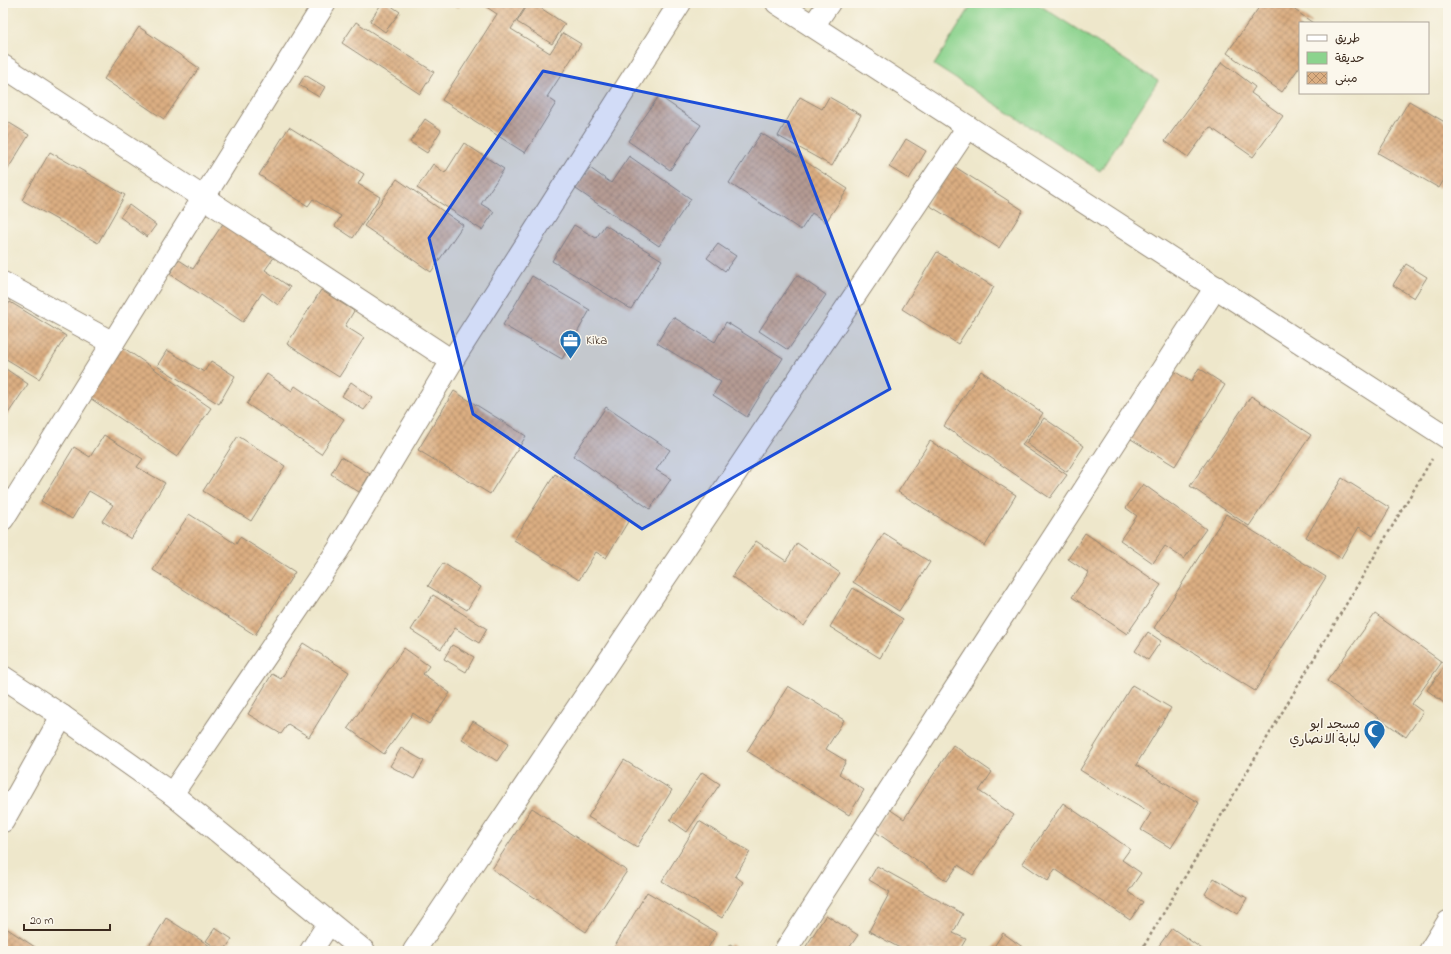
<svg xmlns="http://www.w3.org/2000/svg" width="1451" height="954" viewBox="0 0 1451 954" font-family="'Indie Flower','Playpen Sans Arabic',sans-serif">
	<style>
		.green { fill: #8cd38e; stroke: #647e56 }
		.building { fill: url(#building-cross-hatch) }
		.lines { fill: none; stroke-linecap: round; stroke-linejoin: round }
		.street-casing { stroke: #948874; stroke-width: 24 }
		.secondary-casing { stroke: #948874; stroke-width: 24 }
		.path { stroke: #948874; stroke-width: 2.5; stroke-dasharray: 3 3; stroke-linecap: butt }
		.street { stroke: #fff; stroke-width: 22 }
		.secondary { stroke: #fff; stroke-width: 22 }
		.marked { fill: #1d4ed8; fill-opacity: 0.2; stroke: #1d4ed8; stroke-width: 3; stroke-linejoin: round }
		.labels { text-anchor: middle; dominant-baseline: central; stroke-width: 3; stroke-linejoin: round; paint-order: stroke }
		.poi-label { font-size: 13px; fill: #3b2a1e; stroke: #fbf7ec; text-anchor: start }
	</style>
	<defs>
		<pattern id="building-cross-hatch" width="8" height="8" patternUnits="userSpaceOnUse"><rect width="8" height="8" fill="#dbae82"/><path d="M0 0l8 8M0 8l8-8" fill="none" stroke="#b38e6a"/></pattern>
	</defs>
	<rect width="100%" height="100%" fill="#fbf7ec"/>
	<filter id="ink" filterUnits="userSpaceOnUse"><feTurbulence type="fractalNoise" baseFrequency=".025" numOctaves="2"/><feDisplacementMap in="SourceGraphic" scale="8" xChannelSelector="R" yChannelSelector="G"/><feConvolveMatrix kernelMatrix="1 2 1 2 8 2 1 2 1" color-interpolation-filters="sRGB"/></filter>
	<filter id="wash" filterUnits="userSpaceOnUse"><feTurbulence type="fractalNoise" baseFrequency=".012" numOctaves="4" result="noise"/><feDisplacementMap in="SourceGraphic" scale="16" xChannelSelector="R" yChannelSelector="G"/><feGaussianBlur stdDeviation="0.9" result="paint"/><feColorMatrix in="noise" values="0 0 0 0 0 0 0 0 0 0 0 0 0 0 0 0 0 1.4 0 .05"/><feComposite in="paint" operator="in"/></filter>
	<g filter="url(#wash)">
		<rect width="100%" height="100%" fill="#eee7cb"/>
		<!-- green -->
		<path class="green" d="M973,3H1036L1158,81L1100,171L934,65Z"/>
		<g id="blocks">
			<!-- building -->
			<g class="building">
				<path d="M382,3H387L400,12L385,32L370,21Z"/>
				<path d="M450,3H461L458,8Z"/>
				<path d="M482,3H528L511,29L550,53L563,33L581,44L547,97L556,103L525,153L442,100L497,14L482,4Z"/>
				<path d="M529,3H533L565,24L552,44L517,22Z"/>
				<path d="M1262,3H1285L1313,23H1300V66L1282,92L1227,53Z"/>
				<path d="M356,22L434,72L420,94L342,43Z"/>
				<path d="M139,27L199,68L164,119L104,79Z"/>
				<path d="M1222,62L1255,87L1251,93L1283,116L1253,157L1210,127L1188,157L1165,141Z"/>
				<path d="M305,75L325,87L319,97L299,85Z"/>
				<path d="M659,96L701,125L670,170L628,141Z"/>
				<path d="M800,97L822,109L829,97L861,115L832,166L778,136Z"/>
				<path d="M1409,101L1448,124V173L1439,188L1378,153Z"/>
				<path d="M3,119L29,135L3,177Z"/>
				<path d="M425,119L441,130L427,153L410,142Z"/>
				<path d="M289,127L364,174L358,184L380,197L353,238L335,226L341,216L313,199L308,206L259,175Z"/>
				<path d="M761,133L848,189L826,222L812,213L801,230L729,183Z"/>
				<path d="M906,139L926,151L909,179L889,167Z"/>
				<path d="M464,143L504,169L481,204L494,212L482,230L417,188L433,164L445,173Z"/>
				<path d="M50,152L125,195L98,243L22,200Z"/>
				<path d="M629,156L691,199L659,246L576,189L590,168L611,183Z"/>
				<path d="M952,165L1023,210L999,248L927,204Z"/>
				<path d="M397,179L463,225L431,272L364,226Z"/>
				<path d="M129,205L156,225L147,237L120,217Z"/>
				<path d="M224,222L275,256L265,270L290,287L278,305L262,293L243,322L170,274L179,260L193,269Z"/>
				<path d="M574,225L596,238L605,225L662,260L631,309L552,261Z"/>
				<path d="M718,244L736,256L725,271L707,258Z"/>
				<path d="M937,252L994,287L958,344L902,309Z"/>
				<path d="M1406,264L1427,277L1414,298L1393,285Z"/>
				<path d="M797,275L826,295L788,350L759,331Z"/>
				<path d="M532,276L590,310L562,359L503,325Z"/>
				<path d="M321,290L354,311L345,326L364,338L339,377L287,344Z"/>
				<path d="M10,302L66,336L39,379L3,357V312Z"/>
				<path d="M673,317L715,342L726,322L783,358L747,417L713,395L721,382L657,343Z"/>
				<path d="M118,344L211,408L177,457L84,394Z"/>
				<path d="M167,350L204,372L211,361L235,376L219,404L157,366Z"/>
				<path d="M3,367L28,384L3,421Z"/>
				<path d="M1168,367L1191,382L1199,368L1225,385L1175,466L1126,436Z"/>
				<path d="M981,371L1043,413L1022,445L1067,475L1050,498L944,426Z"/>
				<path d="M267,374L292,391L295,386L344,419L321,454L247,404Z"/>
				<path d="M351,382L373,398L364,410L342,396Z"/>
				<path d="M454,391L526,436L490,494L418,450Z"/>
				<path d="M1251,396L1311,435L1249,526L1190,486Z"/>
				<path d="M606,407L670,450L656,470L671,479L650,509L573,456Z"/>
				<path d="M1044,418L1084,446L1067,472L1026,443Z"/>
				<path d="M104,435L143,459L137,467L165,483L131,539L102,521L113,505L89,491L72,519L41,501L74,447L90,457Z"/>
				<path d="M238,436L285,466L251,521L203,491Z"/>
				<path d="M930,441L1016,495L985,546L898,492Z"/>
				<path d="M341,457L370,474L359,492L331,474Z"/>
				<path d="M555,474L629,520L606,558L596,552L579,580L514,540Z"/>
				<path d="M1342,478L1390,508L1373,536L1359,527L1341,558L1306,537Z"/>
				<path d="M1143,484L1206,529L1184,559L1165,546L1153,563L1120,540L1137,516L1126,508Z"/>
				<path d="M189,514L236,544L240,537L295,572L255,635L153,570Z"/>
				<path d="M1226,514L1326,577L1255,691L1154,628Z"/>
				<path d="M884,533L930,562L899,611L853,582Z"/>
				<path d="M1085,533L1161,585L1127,634L1072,597L1089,573L1068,559Z"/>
				<path d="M756,541L786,561L797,543L840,573L804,626L732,577Z"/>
				<path d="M443,563L481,587L467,610L428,586Z"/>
				<path d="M853,588L903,619L880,658L830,627Z"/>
				<path d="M433,595L487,629L479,643L455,628L441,649L411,630Z"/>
				<path d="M1375,614L1442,662L1412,704L1423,712L1406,737L1327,681Z"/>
				<path d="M1148,632L1161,641L1148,660L1135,651Z"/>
				<path d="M303,643L349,672L309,737L288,724L281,734L248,714L272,674L281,679Z"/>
				<path d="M452,645L474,657L466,672L444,659Z"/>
				<path d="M404,648L429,666L423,674L450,693L429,724L413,713L384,754L348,728Z"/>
				<path d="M1448,662V706L1427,690Z"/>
				<path d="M1132,685L1171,708L1136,765L1199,803L1171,848L1141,830L1151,813L1080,770Z"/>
				<path d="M788,686L844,720L826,749L846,761L839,774L864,790L849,815L747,751Z"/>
				<path d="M473,721L509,743L497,761L462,739Z"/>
				<path d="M953,745L992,772L979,791L1014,815L973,875L958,865L947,881L874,831L889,809L904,819Z"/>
				<path d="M401,748L424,761L414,779L390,766Z"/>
				<path d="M624,760L672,790L637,847L588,817Z"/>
				<path d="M702,772L720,784L687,832L670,820Z"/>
				<path d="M1063,803L1130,849L1122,860L1141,873L1128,892L1143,902L1130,920L1055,869L1048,881L1022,863Z"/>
				<path d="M532,808L627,871L586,932L492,869Z"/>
				<path d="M699,821L750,852L735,876L743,882L722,918L662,881Z"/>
				<path d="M877,866L963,914L953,933L966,939L959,951H905L869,931L890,892L869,880Z"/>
				<path d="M1214,878L1247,898L1238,914L1205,894Z"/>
				<path d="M647,892L717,933L706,951H612Z"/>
				<path d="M826,915L858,935L847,951H803Z"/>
				<path d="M166,918L218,951H146Z"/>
				<path d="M3,926L41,951H3Z"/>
				<path d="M215,928L232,939L224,951H221L206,941Z"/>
				<path d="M1172,928L1205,951H1155Z"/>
				<path d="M1003,933L1028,951H991Z"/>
				<path d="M730,944L742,951H726Z"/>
			</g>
		</g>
	</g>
	<g filter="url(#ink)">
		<use href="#blocks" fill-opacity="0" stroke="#948874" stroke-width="1"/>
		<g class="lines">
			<defs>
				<g id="street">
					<path d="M777,3L1448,438"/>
					<path d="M813,26L829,3"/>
					<path d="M3,66L452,361"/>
					<path d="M3,283L113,343"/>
					<path d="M3,519L325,3"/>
					<path d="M3,677L62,716L172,794L364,951"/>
					<path d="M172,794L338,550L452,361L680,3"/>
					<path d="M3,821L62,716"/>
					<path d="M311,951L329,923"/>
					<path d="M414,951L968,127"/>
					<path d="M785,951L1216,287"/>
				</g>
				<path id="secondary" d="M1430,951L1448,922"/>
			</defs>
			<!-- street casing -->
			<use href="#street" class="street-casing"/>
			<!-- secondary casing -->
			<use href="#secondary" class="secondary-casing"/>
			<!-- path -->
			<path class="path" d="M1141,951L1432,459"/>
			<!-- street -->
			<use href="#street" class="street"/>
			<!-- secondary -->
			<use href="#secondary" class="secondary"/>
		</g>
	</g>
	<!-- marked area -->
	<path class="marked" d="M543,71L788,122L890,389L642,529L473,414L429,238Z"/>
	<!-- icons -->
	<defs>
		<symbol id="office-pin" viewBox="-11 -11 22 30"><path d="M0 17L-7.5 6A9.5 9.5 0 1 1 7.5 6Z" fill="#1f6fb2" stroke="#fbf7ec"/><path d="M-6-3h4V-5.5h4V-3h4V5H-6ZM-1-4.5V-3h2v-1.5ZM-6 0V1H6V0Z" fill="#fff"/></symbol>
		<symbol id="mosque-pin" viewBox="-11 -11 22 30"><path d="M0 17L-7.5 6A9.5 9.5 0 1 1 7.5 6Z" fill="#1f6fb2" stroke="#fbf7ec"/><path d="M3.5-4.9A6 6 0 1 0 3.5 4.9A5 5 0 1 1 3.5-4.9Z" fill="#fff"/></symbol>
	</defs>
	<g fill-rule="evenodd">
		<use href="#office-pin" x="558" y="328" width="25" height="34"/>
		<use href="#mosque-pin" x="1362" y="718" width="25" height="34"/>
	</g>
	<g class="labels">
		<!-- poi labels -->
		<g class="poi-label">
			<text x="586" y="340">Kika</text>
			<text x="1360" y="724" text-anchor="end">مسجد ابو<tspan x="1360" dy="15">لبابة الانصاري</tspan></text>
		</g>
	</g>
	<!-- margin -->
	<rect width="1451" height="954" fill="none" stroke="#fbf7ec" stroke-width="16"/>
	<!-- legend -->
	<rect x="1299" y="22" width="130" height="72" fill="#fbf7ec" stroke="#aea59a"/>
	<rect x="1307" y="35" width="20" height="6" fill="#ffffff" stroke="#aea59a"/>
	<text x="1335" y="42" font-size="12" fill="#3b2a1e">طريق</text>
	<rect x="1307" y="52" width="20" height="12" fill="#8cd38e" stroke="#aea59a"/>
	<text x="1335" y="62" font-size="12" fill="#3b2a1e">حديقة</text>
	<rect x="1307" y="72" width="20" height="12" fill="url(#building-cross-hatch)" stroke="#aea59a"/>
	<text x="1335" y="82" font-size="12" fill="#3b2a1e">مبنى</text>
	<!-- scale -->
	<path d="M24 924v6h86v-6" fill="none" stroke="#3b2a1e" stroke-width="2"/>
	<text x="30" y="924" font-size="12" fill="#3b2a1e" stroke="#fbf7ec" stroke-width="3" paint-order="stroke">20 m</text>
</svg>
